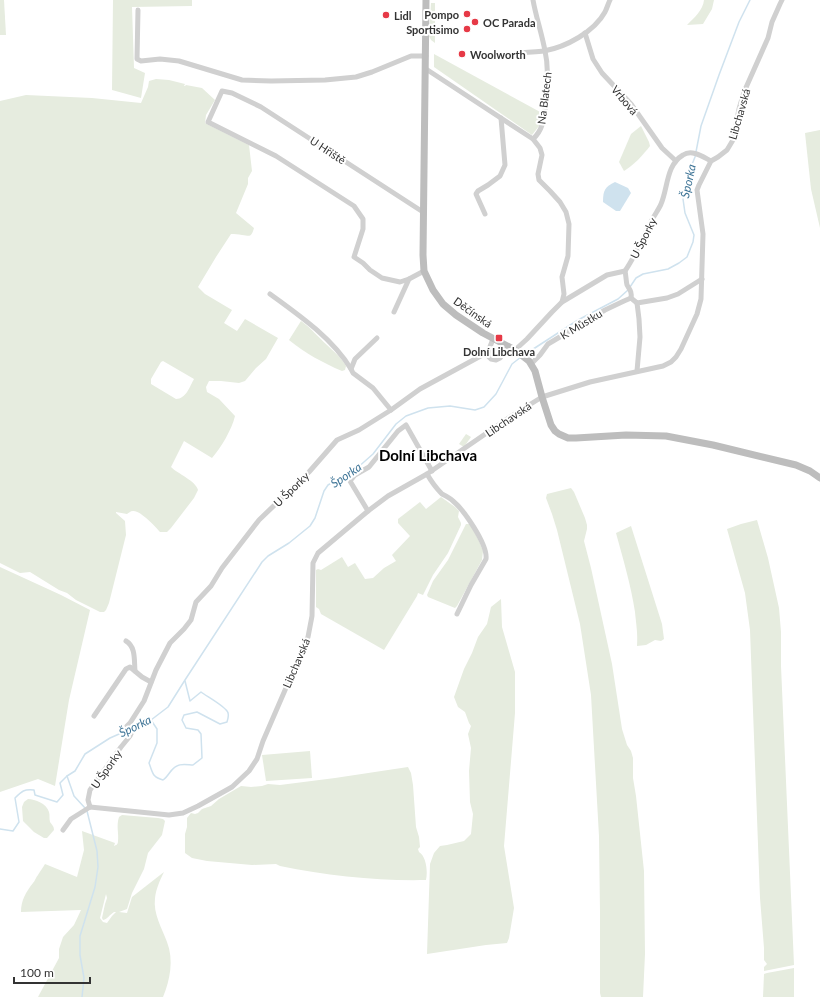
<svg xmlns="http://www.w3.org/2000/svg" width="820" height="997" viewBox="0 0 820 997" font-family="Lato,sans-serif">
	<style>
		.green { fill: #e6ecdf; fill-rule: evenodd }
		.water { fill: #cfe2ee }
		.lines { fill: none; stroke-linecap: round; stroke-linejoin: round }
		.stream { stroke: #cfe2ee; stroke-width: 1.5 }
		.minor { stroke: #d0d0d0; stroke-width: 5 }
		.secondary { stroke: #bdbdbd; stroke-width: 7 }
		.poi-dot { fill: #e63946; stroke: #fff; stroke-width: 1.5 }
		.labels { text-anchor: middle; dominant-baseline: central; stroke-width: 4; stroke-linejoin: round; paint-order: stroke }
		.poi-label { font-size: 11px; font-weight: bold; fill: #333; stroke: #fff; text-anchor: start }
		.street-label { font-size: 11px; fill: #333; stroke: #fff }
		.water-label { font-size: 12px; font-style: italic; fill: #3f7597; stroke: #fff }
		.district-label { font-size: 15px; font-weight: bold; fill: #000; stroke: #fff }
	</style>
	<rect width="100%" height="100%" fill="#fff"/>
	<!-- green -->
	<g class="green">
		<path d="M0,0H4L6,35H0Z"/>
		<path d="M113,0H192V6L132,7L134,68L145,73L141,98L112,90Z"/>
		<path d="M704,0H714L712,9L703,24L687,25C694,18 703,10 704,0Z"/>
		<path d="M431,3H435V43L431,40L429,36Z"/>
		<path d="M434,54L542,113L539,126L532,135L434,67Z"/>
		<path d="M156,79L169,80L185,84L184,86H185L186,85L202,88L215,100L206,115L205,123L249,145L252,171L248,178V184L236,213L254,228C251,238 250,236 242,235C238,234 235,234 231,234L216,257L198,287L205,294L232,310L224,323L237,331L245,319L278,338L266,359L256,368L245,381L239,383L221,381H209L206,387L207,392L219,399L235,416C232,429 221,448 212,458L184,441L171,467C178,474 196,481 198,490L194,498L171,528L167,532H160C156,527 140,510 133,511C130,511 129,513 127,514L116,512V513L125,521L126,535L109,603L106,610L104,612H100L76,600L67,593L59,590L30,572L20,573L0,563V101L26,95L92,98L141,103L148,87L149,81ZM163,361L194,379C190,386 186,399 176,399L151,384V379L161,362Z"/>
		<path d="M641,126L649,142L650,146C643,155 634,165 624,171L619,162L631,134Z"/>
		<path d="M820,130V228L811,189L805,133Z"/>
		<path d="M301,321C311,328 318,337 327,345C334,352 341,357 346,366L345,370L342,371C323,363 305,353 289,340Z"/>
		<path d="M466,434L471,437L464,447L459,444Z"/>
		<path d="M571,488L574,492L585,518L587,525V529L584,541L591,568L612,664L622,729L627,745L631,751L633,758V778L636,796L644,871L645,954L643,997H601L600,993V913L599,836L591,695L580,624L557,530L552,514L546,498L547,494Z"/>
		<path d="M441,497L455,507L459,511L458,517L461,523V525L448,553L433,575L423,595L418,593L417,596L384,650L321,614L319,609L316,607V570L318,569L321,570L342,557L348,567L355,563L365,579L373,578L384,568L396,561L392,555L410,536L398,523V519L420,502L426,509Z"/>
		<path d="M757,520L768,558L779,608L781,632V666L794,965L764,971V967L767,964L764,960V948L760,898L750,630L745,593L727,529L741,524Z"/>
		<path d="M466,524H470L479,541L483,551L482,560L457,606L455,608L428,597L427,595L433,581L448,560Z"/>
		<path d="M631,526L662,624L664,639L661,641L655,640L646,645L637,646C638,634 636,623 635,612C631,585 623,559 616,533Z"/>
		<path d="M0,567L61,595L90,610L69,700L55,786L38,779L0,792Z"/>
		<path d="M501,599L502,627L515,672V713L504,846L514,908L509,938L507,943L486,945L427,954L430,864L434,853L440,846L447,845L464,841L471,834L473,814L470,802L469,771L471,748L468,734L471,726L469,723L465,712L458,707L454,697L464,669L472,653L478,637L487,624L491,607Z"/>
		<path d="M310,751L312,778L266,781L262,755Z"/>
		<path d="M408,767L411,773L413,785L416,827L419,837L420,847L418,849L419,852C426,856 428,871 426,880C378,881 328,876 280,866L276,864L252,865L207,861L192,858L185,853V834L187,827V818L191,813L195,814L198,813L202,809L211,806L219,799L241,786L251,787L262,786L268,784L280,785L335,778Z"/>
		<path d="M28,799C35,799 47,804 49,812C50,815 49,818 50,822C52,825 54,826 54,830L47,838H44L34,832L23,821L22,807L24,802Z"/>
		<path d="M122,815L158,818L163,819L165,821L162,835L148,853L144,869L132,893L127,909L119,912L127,913L132,897L164,872C160,880 156,889 155,898C153,914 162,928 167,942C174,960 170,980 163,997H38L59,958V949L63,937L74,925L81,910L21,912C21,900 26,892 33,883C35,881 36,877 38,875C40,871 43,868 45,864L77,877L84,850L82,831L115,843L114,846C116,845 118,845 118,841C119,833 116,826 119,817ZM106,894L107,898L105,904L102,918L103,920C108,919 109,915 114,912H116L112,916L107,923L103,922L100,918Z"/>
		<path d="M794,968V997H763L764,974L767,973Z"/>
	</g>
	<!-- water -->
	<path class="water" d="M615,182L628,188L631,193L620,211H616L603,202C603,190 605,187 615,182Z"/>
	<g class="lines">
		<!-- stream -->
		<g class="stream">
			<path d="M630,287L636,278L643,274L668,269L679,263L687,257L693,242L694,235L685,213L683,199L687,177L695,157L701,126L719,75L739,22L750,0"/>
			<path d="M524,355L578,320L618,299L628,290"/>
			<path d="M151,720L157,729V743L149,763C153,773 152,777 163,780C169,776 171,768 177,766C181,763 189,765 193,765L202,758L201,734L198,730L186,728L182,720L184,715L197,712L220,724L227,722C228,719 229,716 228,713C227,707 206,696 201,692L190,701L185,681"/>
			<path d="M67,776L74,796L85,808"/>
			<path d="M0,829L13,831L19,822L15,798C22,791 24,789 34,790L35,795L57,802L63,795L60,783L67,776L75,771L85,754L110,738L151,720L168,707L185,680L262,562L268,556L289,543L310,526L315,518L324,491L328,485L356,469L373,454L396,424L406,416L428,408L450,406L475,410L484,407L496,394L512,364L521,357"/>
			<path d="M82,997L84,978L80,955V936L95,887L98,867L97,851L87,811"/>
		</g>
		<!-- minor -->
		<g class="minor">
			<path d="M533,0C536,17 542,34 545,51C549,68 547,85 546,103C544,116 544,129 533,139L540,148L542,155L538,174L539,180L550,191L560,202L566,212L569,224L568,256L562,277L564,294L562,302"/>
			<path d="M138,10L137,59L141,61L160,59L179,61L242,80L271,81L325,80L356,77L372,72L411,56H426"/>
			<path d="M585,33L593,59L602,73L631,104L662,148L676,161"/>
			<path d="M520,53C528,52 536,52 544,51C566,47 594,32 605,12C607,8 608,4 610,0"/>
			<path d="M426,69L533,139"/>
			<path d="M485,214L476,194L478,191L488,185L500,176L505,165L501,118"/>
			<path d="M625,271C626,275 626,281 627,285C630,290 632,292 631,298"/>
			<path d="M409,279L400,282L382,278L370,270L363,263L354,257L363,229V219L354,206L276,156L208,122L222,91L232,93L261,107L423,212"/>
			<path d="M270,294C299,315 332,338 351,369"/>
			<path d="M637,303L639,319L640,337L637,371"/>
			<path d="M394,312L409,279L424,271"/>
			<path d="M377,338L355,359L351,369L353,373L373,388L391,410"/>
			<path d="M493,339L488,352V356L491,359L496,360L500,358L508,346"/>
			<path d="M515,350L527,339L552,312L562,302L607,275L625,271C636,255 643,237 652,220C655,214 659,209 661,204C668,188 666,165 683,155C692,149 703,157 711,161"/>
			<path d="M531,364L540,355L548,344L605,310L624,301L631,298L637,303L667,298L678,294L702,279"/>
			<path d="M427,474C431,481 436,488 442,494C446,496 450,498 453,501C464,510 488,545 486,559L471,585L457,614"/>
			<path d="M368,511L350,481L355,475L369,467L398,431L406,425L432,471"/>
			<path d="M126,641C136,647 134,660 135,671"/>
			<path d="M94,716L126,669L130,667L142,677L151,682"/>
			<path d="M90,807L169,815L183,813L198,806L232,787L249,771L257,759L263,741L308,637L312,616L313,563L318,553L368,511L388,496L427,474L513,415L542,397L590,382L663,366L671,362L676,357L681,349L697,314L701,299L703,234L697,190L699,185L711,161L718,157L727,150L733,140L739,109L744,92L768,38L772,22L780,4L782,0"/>
			<path d="M90,807L88,800L90,790L121,747L130,736L131,734L127,726L130,723L144,701L156,670L170,643L184,629L191,620L196,602L211,586L222,568L259,520L309,472L337,440L359,430L391,410L420,389L488,352"/>
			<path d="M63,830L71,819L90,807"/>
		</g>
		<!-- secondary -->
		<path class="secondary" d="M426,0L423,255L424,271L433,290L443,304L456,315L483,333L515,350L529,361L535,371L542,397L551,425L555,431L559,434L568,438H576L626,435L666,436L713,445L796,465L810,471L820,478"/>
	</g>
	<!-- markers -->
	<g class="poi-dot">
		<circle cx="467" cy="14" r="4"/>
		<circle cx="386" cy="15" r="4"/>
		<circle cx="475" cy="22" r="4"/>
		<circle cx="467" cy="29" r="4"/>
		<circle cx="462" cy="54" r="4"/>
		<rect x="495" y="334" width="8" height="8" rx="2"/>
	</g>
	<g class="labels">
		<!-- poi labels -->
		<g class="poi-label">
			<text x="459" y="14" text-anchor="end">Pompo</text>
			<text x="394" y="15">Lidl</text>
			<text x="483" y="22">OC Parada</text>
			<text x="459" y="29" text-anchor="end">Sportisimo</text>
			<text x="470" y="54">Woolworth</text>
			<text x="499" y="351" text-anchor="middle">Dolní Libchava</text>
		</g>
		<!-- street labels -->
		<g class="street-label">
			<text transform="translate(544 98) rotate(-83)">Na Blatech</text>
			<text transform="translate(625 100) rotate(50)">Vrbová</text>
			<text transform="translate(739 114) rotate(-74)">Libchavská</text>
			<text transform="translate(328 150) rotate(33)">U Hřiště</text>
			<text transform="translate(643 238) rotate(-63)">U Šporky</text>
			<text transform="translate(473 312) rotate(35)">Děčínská</text>
			<text transform="translate(581 324) rotate(-31)">K Můstku</text>
			<text transform="translate(508 419) rotate(-34)">Libchavská</text>
			<text transform="translate(291 489) rotate(-44)">U Šporky</text>
			<text transform="translate(296 663) rotate(-67)">Libchavská</text>
			<text transform="translate(106 769) rotate(-55)">U Šporky</text>
		</g>
		<!-- water labels -->
		<g class="water-label">
			<text transform="translate(688 181) rotate(-78)">Šporka</text>
			<text transform="translate(346 475) rotate(-34)">Šporka</text>
			<text transform="translate(135 726) rotate(-26)">Šporka</text>
		</g>
		<!-- district labels -->
		<g class="district-label">
			<text x="428" y="455">Dolní Libchava</text>
		</g>
	</g>
	<!-- scale -->
	<path d="M14 977v6h76v-6" fill="none" stroke="#333333" stroke-width="2"/>
	<text x="20" y="977" font-size="12" fill="#333333" stroke="#ffffff" stroke-width="3" paint-order="stroke">100 m</text>
</svg>
